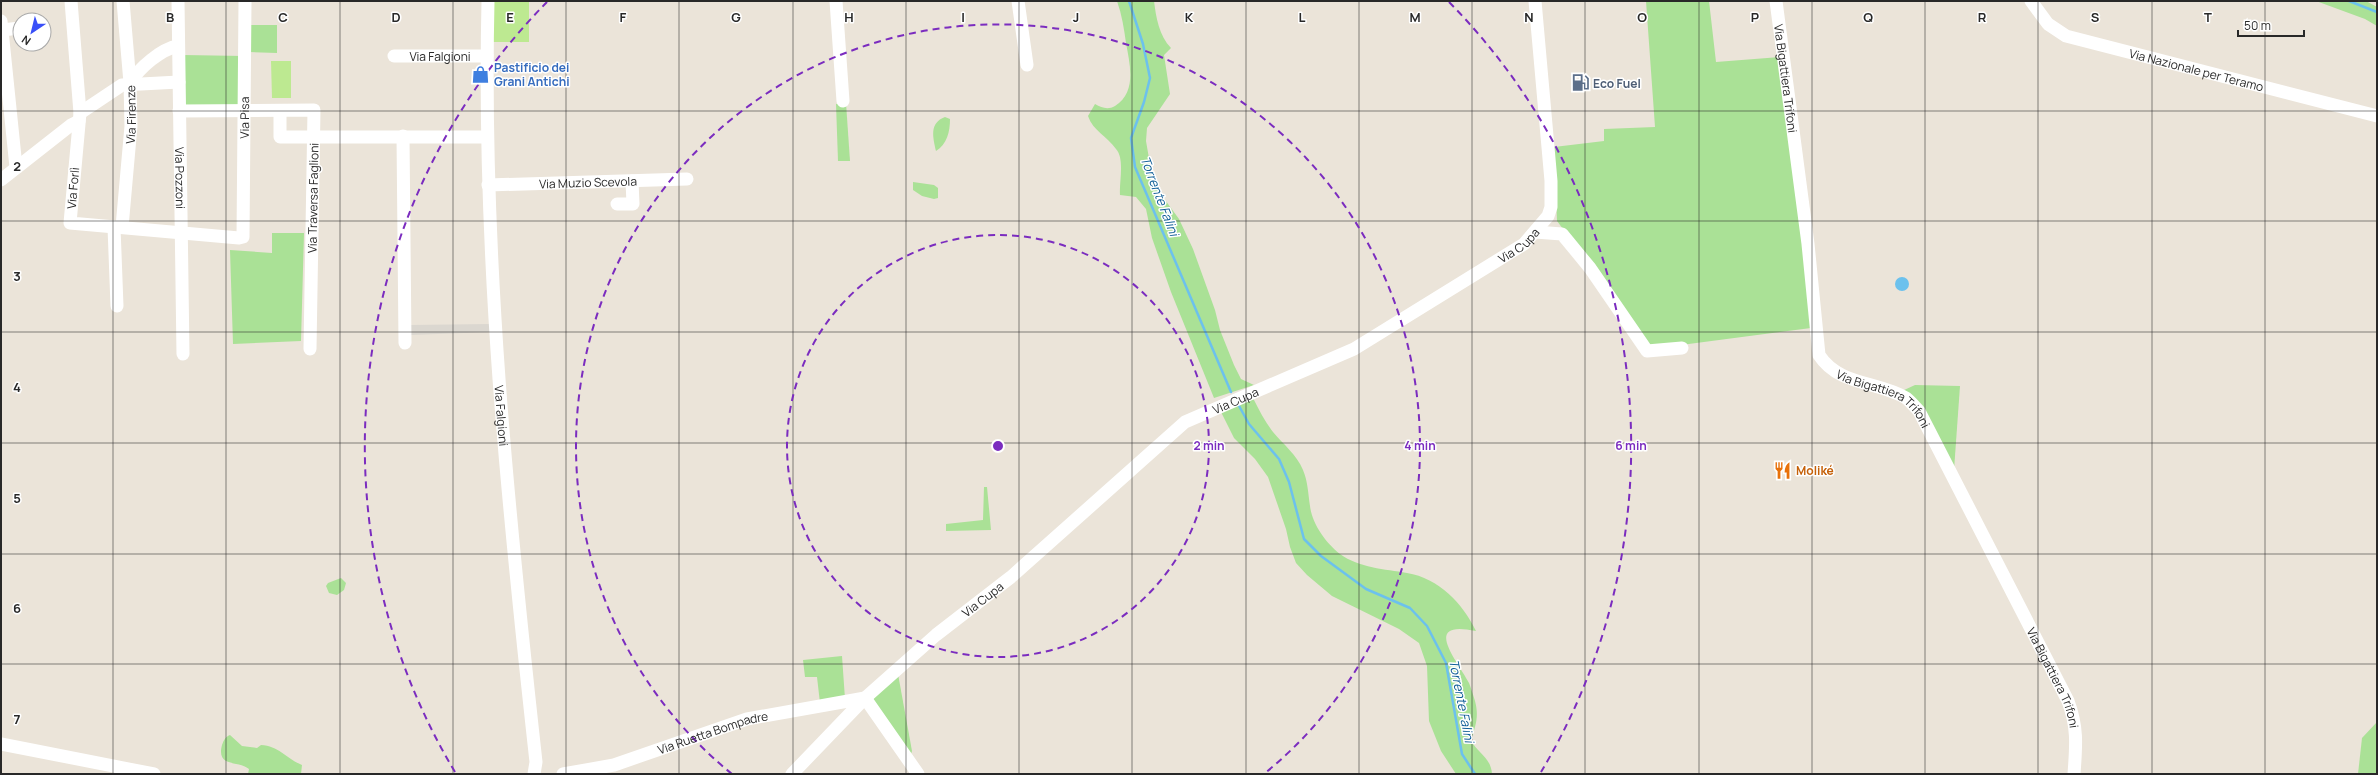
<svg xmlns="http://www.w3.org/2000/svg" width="2378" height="775" viewBox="0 0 2378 775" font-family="Manrope,sans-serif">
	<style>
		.green { fill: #aae196 }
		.pitch { fill: #bde991 }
		.plaza { fill: #dbd7d0 }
		.water { fill: #6cc1ed }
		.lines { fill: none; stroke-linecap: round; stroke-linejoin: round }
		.stream { stroke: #6cc1ed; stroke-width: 2.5 }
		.minor { stroke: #fff; stroke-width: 13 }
		.grid { fill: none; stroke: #282828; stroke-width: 1; stroke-opacity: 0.55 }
		.ring { fill: none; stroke: #7b2cbf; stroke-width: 2; stroke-dasharray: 7 5 }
		.labels { text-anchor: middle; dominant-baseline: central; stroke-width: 3; stroke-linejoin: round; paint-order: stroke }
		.street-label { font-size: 12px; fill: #282828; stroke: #fff }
		.shop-label { font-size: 12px; font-weight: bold; fill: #366cbe; stroke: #fff; text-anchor: start }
		.service-label { font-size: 12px; font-weight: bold; fill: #4e5e75; stroke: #fff; text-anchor: start }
		.food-label { font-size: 12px; font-weight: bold; fill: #c56008; stroke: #fff; text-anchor: start }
		.water-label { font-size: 13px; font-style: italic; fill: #0e5d96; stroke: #fff }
		.grid-label { font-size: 13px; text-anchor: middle; font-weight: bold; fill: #282828; stroke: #fff; stroke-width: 3; stroke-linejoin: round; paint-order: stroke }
		.centre { fill: #7b2cbf; stroke: #fff; stroke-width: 2 }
		.ring-label { font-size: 12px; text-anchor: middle; font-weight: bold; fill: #7b2cbf; stroke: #fff; stroke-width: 3; stroke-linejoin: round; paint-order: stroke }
	</style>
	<rect width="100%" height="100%" fill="#ebe4d9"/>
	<!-- green -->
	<g class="green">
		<path d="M1117,1H1154C1156,17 1159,36 1171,48L1164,55L1170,94L1147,128L1146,141L1151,170L1160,193L1179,219L1193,249L1215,310L1220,330L1234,365L1241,379L1254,385L1214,398L1171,292L1152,238L1146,209L1136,197L1120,195C1119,182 1125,159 1116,149C1107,136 1093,131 1088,116L1095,104C1102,108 1108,110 1115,106C1137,92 1130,65 1126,43C1124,29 1122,15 1117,1Z"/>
		<path d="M1646,1H1709L1716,62L1781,57L1793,150L1811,328L1681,345H1650L1557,221L1554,147L1604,141V129L1655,127Z"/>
		<path d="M2316,1H2366L2377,7V26L2365,19Z"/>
		<path d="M249,25H277V53L249,52Z"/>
		<path d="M183,55L244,56L245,108L184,109Z"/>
		<path d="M846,103L850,161H838L836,104Z"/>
		<path d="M945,117L950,119C950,132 947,144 936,151C933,137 929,123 945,117Z"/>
		<path d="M913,182L934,185L938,188V198L934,199L922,196L913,190Z"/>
		<path d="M272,233H304L301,341L233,344L230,250L272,253Z"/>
		<path d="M1915,385L1960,386L1954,470L1902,391Z"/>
		<path d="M1253,398C1259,410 1265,422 1273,432C1283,444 1297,455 1303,470C1308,482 1308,493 1310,506C1312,524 1326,543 1340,554C1359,568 1385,569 1407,573C1439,578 1463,604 1476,631C1420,619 1458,661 1469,683C1471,688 1473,695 1475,701C1479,716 1476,725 1471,740C1477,753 1491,757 1492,774H1456L1441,751L1429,721L1427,666L1419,643L1399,629L1332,596L1307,575L1296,563L1290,547L1286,529L1268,477L1255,459L1234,438L1221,412Z"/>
		<path d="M984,487H987L991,530L946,531V524L983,520Z"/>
		<path d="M341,578L346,583L344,590L337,595L329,593L326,586L328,583Z"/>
		<path d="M842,656L845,699L820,703L817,677H805L803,660Z"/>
		<path d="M898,674L912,751L910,757L870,700Z"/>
		<path d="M2377,722V774H2358L2362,738Z"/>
		<path d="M230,735L242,746L257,748L261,745C279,746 287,759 302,765L301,774H248L249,769C238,760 216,768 222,745C224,740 225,737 230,735Z"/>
	</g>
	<!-- pitch -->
	<g class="pitch">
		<rect x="493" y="1" width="36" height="41"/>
		<path d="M271,61H291V98H272Z"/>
	</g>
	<!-- plaza -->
	<path class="plaza" d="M490,324V332L411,335L410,325Z"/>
	<!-- water -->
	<circle class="water" cx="1902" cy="284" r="7"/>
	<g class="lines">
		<!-- stream -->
		<g class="stream">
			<path d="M1129,1L1143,44L1150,78L1144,102L1131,138L1135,167L1231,392"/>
			<path d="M2349,1L2377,12"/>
			<path d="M1238,404L1249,424L1279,459L1289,482L1304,539L1321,556L1366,589L1410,608L1427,626L1446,663L1462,754L1475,774"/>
		</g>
		<!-- minor -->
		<g class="minor">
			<path id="s1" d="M71,1L80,113L70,223L239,238L243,237L245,1"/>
			<path id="s2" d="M178,1L183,354"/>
			<path id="s3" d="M488,1C482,256 508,509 536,762L534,774"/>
			<path d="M836,1L843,101"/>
			<path d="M1018,1L1027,65"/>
			<path id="s4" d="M1776,1L1808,244L1819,355C1839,386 1878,381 1906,398C1910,401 1915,407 1919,411L2068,701C2078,728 2076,746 2074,774"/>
			<path id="s5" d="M2031,1L2048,24L2066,36L2377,116"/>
			<path d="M1,21L16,167"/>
			<path d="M2,30L20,28"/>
			<path id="s6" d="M394,56H487"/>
			<path d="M130,83C139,68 161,49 178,46"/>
			<path d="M179,111L314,110L310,349"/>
			<path d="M280,111V137H487"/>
			<path d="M80,113L122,85L179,82"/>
			<path d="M403,136L405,343"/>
			<path d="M1,180L71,125L79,121"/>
			<path id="s7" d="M488,185L687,179"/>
			<path d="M617,204H633L632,181"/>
			<path d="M114,227L117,306"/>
			<path id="s8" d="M122,227L131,126L130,83L123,1"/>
			<path d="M1535,232L1562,234L1590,268L1647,351L1682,348"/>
			<path d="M1,744L154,774"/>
			<path id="s9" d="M563,774L614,765L747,719L865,698L918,774"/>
			<path id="s10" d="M792,774L865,698L936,635L1011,577L1185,422L1354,349L1524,244L1548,216L1551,207V181L1535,1"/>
		</g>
	</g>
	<!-- grid -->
	<path class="grid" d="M113,1V774M226,1V774M340,1V774M453,1V774M566,1V774M679,1V774M793,1V774M906,1V774M1019,1V774M1132,1V774M1246,1V774M1359,1V774M1472,1V774M1585,1V774M1699,1V774M1812,1V774M1925,1V774M2038,1V774M2152,1V774M2265,1V774M1,111H2377M1,221H2377M1,332H2377M1,443H2377M1,554H2377M1,664H2377"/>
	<!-- distance rings -->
	<g class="ring">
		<circle cx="998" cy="446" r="211"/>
		<path d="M732 774A422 422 0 1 1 1264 774"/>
		<path d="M455 772A633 633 0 0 1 547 2M1449 2A633 633 0 0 1 1541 772"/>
	</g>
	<!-- icons -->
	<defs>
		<symbol id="shop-bare" viewBox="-9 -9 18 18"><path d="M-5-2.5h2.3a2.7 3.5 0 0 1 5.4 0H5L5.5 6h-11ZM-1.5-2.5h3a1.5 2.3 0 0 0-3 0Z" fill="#3f7fe0" stroke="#fff" stroke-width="2.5" paint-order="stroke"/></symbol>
		<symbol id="fuel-bare" viewBox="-9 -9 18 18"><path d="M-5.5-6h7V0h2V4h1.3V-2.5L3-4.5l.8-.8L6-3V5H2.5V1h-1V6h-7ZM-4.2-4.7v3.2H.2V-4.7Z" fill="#5c6f8a" stroke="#fff" stroke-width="2.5" paint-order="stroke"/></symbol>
		<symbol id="restaurant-bare" viewBox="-9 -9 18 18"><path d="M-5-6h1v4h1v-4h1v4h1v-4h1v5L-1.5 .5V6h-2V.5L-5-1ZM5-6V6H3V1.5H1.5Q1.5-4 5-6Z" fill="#e8710a" stroke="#fff" stroke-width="2.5" paint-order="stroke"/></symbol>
	</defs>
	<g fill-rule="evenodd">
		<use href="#shop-bare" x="468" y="62" width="25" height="25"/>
		<use href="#fuel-bare" x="1568" y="70" width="25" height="25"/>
		<use href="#restaurant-bare" x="1770" y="458" width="25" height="25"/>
	</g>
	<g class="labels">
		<!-- street labels -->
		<g class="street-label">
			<text stroke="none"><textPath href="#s6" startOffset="46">Via Falgioni</textPath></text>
			<text stroke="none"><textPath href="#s5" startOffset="185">Via Nazionale per Teramo</textPath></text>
			<text stroke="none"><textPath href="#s4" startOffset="78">Via Bigattiera Trifoni</textPath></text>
			<text stroke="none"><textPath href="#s8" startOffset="113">Via Firenze</textPath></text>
			<text stroke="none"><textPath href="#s1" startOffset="516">Via Pisa</textPath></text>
			<text stroke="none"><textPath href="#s2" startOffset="177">Via Pozzoni</textPath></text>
			<text stroke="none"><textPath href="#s7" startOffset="100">Via Muzio Scevola</textPath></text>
			<text transform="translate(73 188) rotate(-85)">Via Forlì</text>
			<text transform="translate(313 198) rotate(-89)">Via Traversa Faglioni</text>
			<text stroke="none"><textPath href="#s10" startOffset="907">Via Cupa</textPath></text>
			<text stroke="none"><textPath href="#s10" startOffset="583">Via Cupa</textPath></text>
			<text stroke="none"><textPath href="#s4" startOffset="437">Via Bigattiera Trifoni</textPath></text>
			<text stroke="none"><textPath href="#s3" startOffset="415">Via Falgioni</textPath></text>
			<text stroke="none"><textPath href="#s10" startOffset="259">Via Cupa</textPath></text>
			<text stroke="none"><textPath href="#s4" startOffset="773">Via Bigattiera Trifoni</textPath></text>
			<text stroke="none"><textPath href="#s9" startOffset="156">Via Ruetta Bompadre</textPath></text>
		</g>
		<!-- shop labels -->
		<g class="shop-label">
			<text x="494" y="67">Pastificio dei<tspan x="494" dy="14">Grani Antichi</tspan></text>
		</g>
		<!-- service labels -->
		<g class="service-label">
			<text x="1593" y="83">Eco Fuel</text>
		</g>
		<!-- food labels -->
		<g class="food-label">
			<text x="1796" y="470">Moliké</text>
		</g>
		<!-- water labels -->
		<g class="water-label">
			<text transform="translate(1160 196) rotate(69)">Torrente Falini</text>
			<text transform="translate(1462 701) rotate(79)">Torrente Falini</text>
		</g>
	</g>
	<g class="grid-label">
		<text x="170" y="22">B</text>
		<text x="283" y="22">C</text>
		<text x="396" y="22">D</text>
		<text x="510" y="22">E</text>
		<text x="623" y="22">F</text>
		<text x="736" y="22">G</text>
		<text x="849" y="22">H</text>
		<text x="963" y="22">I</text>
		<text x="1076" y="22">J</text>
		<text x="1189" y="22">K</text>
		<text x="1302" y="22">L</text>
		<text x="1415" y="22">M</text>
		<text x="1529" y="22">N</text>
		<text x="1642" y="22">O</text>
		<text x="1755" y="22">P</text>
		<text x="1868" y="22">Q</text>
		<text x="1982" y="22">R</text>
		<text x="2095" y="22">S</text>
		<text x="2208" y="22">T</text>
		<text x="17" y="171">2</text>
		<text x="17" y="281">3</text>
		<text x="17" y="392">4</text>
		<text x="17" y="503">5</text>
		<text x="17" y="613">6</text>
		<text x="17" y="724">7</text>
	</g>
	<circle cx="998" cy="446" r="6" class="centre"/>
	<g class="ring-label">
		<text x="1209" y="450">2 min</text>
		<text x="1420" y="450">4 min</text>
		<text x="1631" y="450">6 min</text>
	</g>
	<!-- border -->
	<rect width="2378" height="775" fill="none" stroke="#282828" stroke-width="4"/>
	<!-- north arrow -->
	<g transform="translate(32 32) rotate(215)"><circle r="19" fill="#ffffff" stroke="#a9a9a9"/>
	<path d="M0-3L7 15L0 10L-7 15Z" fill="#394ff8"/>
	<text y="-6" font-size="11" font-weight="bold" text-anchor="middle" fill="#282828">N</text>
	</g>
	<!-- scale -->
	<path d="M2238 30v6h66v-6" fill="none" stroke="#282828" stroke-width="2"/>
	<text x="2244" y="30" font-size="12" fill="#282828" stroke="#ffffff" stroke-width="3" paint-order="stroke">50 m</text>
</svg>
